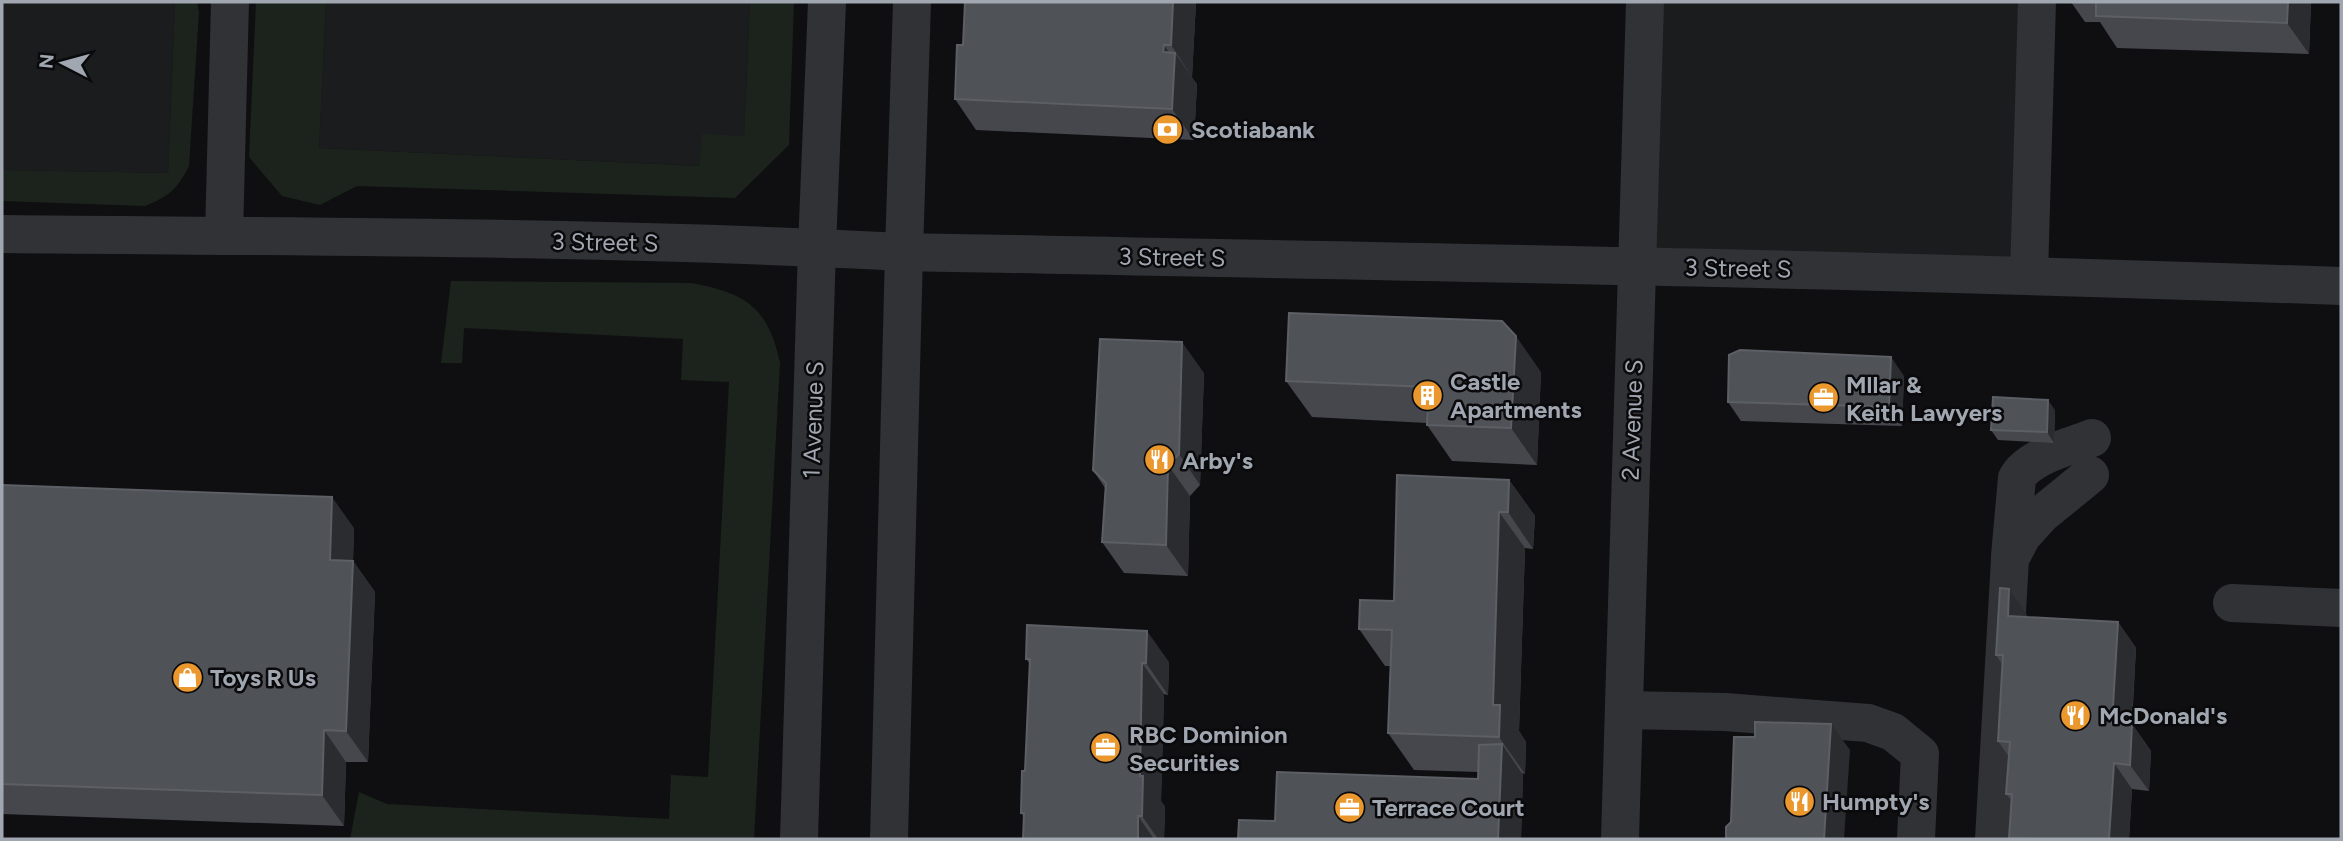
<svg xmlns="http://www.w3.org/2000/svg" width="2343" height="841" viewBox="0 0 2343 841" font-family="Figtree,sans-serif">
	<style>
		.built { fill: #1b1c1e }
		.green { fill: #1c231c }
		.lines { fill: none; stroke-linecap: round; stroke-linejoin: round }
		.minor { stroke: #303235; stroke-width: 38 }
		.wall { fill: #45474c }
		.shaded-wall { fill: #2b2c30 }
		.building { fill: #4f5257; stroke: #5c5f65; stroke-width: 2 }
		.labels { text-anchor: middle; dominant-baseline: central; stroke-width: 5; stroke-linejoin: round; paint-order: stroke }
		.poi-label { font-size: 24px; font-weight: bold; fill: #a1a7b1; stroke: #0a0a0c; text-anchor: start }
		.street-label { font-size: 24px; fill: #a1a7b1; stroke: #0a0a0c }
	</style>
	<rect width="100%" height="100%" fill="#0f0f11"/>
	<!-- built -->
	<g class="built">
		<path d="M2,2H175L168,173L2,170Z"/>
		<path d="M326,2H750L744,136L701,166L319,148Z"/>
		<path d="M1645,2H2037L2029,275L1637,265Z"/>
	</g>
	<!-- green -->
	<g class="green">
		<path d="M175,2H197L199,12L189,166C177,189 170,196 145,206L2,201V170L168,173Z"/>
		<path d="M256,2H326L319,148L700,166L702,134L744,136L750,2H794L789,145L735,198L357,186L320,205L282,196L249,157Z"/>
		<path d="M451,281L691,283C746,293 768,307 780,363L754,839H350L359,792L387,804L669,819L671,775L708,777L729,382L681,380L683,339L464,328L462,363H441Z"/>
	</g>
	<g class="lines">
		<!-- minor -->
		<g class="minor">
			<path d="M2,234C302,237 603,236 904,252C1383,261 1862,269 2341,286"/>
			<path d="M224,236L230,2"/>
			<path d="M2029,275L2037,2"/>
			<path d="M2010,556L2017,478C2029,456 2069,447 2092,438"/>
			<path d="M2232,603L2341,608"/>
			<path d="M1624,710L1725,712L1868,723L1893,732L1920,754L1916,839"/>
			<path d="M799,839L817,247L827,2"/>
			<path d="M889,839L904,252L912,2"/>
			<path d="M1620,839L1645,2"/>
			<path d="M1994,839L2010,559L2022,536L2042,514L2090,475"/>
		</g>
	</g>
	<!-- wall -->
	<g class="wall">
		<path d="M1196,2L1192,77H1191L1197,84L1194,140L976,130L955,99L963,45Z"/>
		<path d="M2071,2H2311L2309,54L2117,48L2100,22H2085Z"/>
		<path d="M1541,372L1537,465L1452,461L1427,425V423L1312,417L1286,381Z"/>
		<path d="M1204,373L1200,485L1190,496L1188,576L1124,573L1102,542L1105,488L1093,470Z"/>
		<path d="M1904,376L1902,426L1741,421L1728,402Z"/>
		<path d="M2055,410L2054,443L1998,440L1991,430Z"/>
		<path d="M1509,480L1535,516L1533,549L1525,548L1519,731L1526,742L1525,774L1522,773L1523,775L1521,839H1238L1275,821L1478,779V772L1414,770L1388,733L1391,666H1385L1359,629L1394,601Z"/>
		<path d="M2,485L354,528L353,561L375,592L368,762H346L344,826L2,814Z"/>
		<path d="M2027,615V617L2118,622L2136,648L2132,724L2151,751L2149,791L2132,789L2129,839H2011L2009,838L2012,801L2006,794L2009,757L1998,741L2002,664L1996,655Z"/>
		<path d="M1026,659L1169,662L1168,695L1164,694L1161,801L1165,807L1164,839H1023L1024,817L1021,813L1025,771L1030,664Z"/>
	</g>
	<!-- shaded-wall -->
	<g class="shaded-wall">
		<path d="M1173,2H1196L1192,77L1171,45Z"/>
		<path d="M2288,2H2311L2309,54L2287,23Z"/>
		<path d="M1164,45L1175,61V53L1197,84L1194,140L1172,109L1163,52Z"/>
		<path d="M1516,336L1541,372L1537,465L1511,428Z"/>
		<path d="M1182,342L1204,373L1200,485L1179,454Z"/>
		<path d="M1891,357L1904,376L1902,426L1889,407Z"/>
		<path d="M2048,400L2055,410L2054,443L2047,432Z"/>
		<path d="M1168,465L1190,496L1188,576L1166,545Z"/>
		<path d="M1509,480L1535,516L1533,549L1508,512Z"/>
		<path d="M332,497L354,528L353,561L375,592L368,762L346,731L330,560Z"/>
		<path d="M1499,512L1525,548L1519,731L1526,742L1525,774L1499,737L1493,705Z"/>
		<path d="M2009,589L2027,615L2026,642L2008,616Z"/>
		<path d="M2118,622L2136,648L2130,749L2112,723Z"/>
		<path d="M1147,631L1169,662L1168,695L1146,663Z"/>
		<path d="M1142,663L1164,694L1161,801L1165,807L1164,839H1158L1142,816L1140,776Z"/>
		<path d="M1831,724L1850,750L1844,839H1824Z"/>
		<path d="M2132,724L2151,751L2149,791L2130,765Z"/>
		<path d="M324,730L346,762L344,826L322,795Z"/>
		<path d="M1502,744L1523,775L1521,839H1498Z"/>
		<path d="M2114,763L2132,789L2129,839H2109Z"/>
		<path d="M1138,816L1154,839H1138Z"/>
	</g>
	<!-- building -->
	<g class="building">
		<path d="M965,2H1173L1171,45H1164L1163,52L1175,53L1172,109L955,99L957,45H963Z"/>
		<path d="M2096,2H2288L2287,23L2096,16Z"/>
		<path d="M1289,313L1502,321L1516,336L1511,428L1427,425L1429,387L1286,381Z"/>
		<path d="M1100,339L1182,342L1179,454L1168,465L1166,545L1102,542L1106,483L1093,470Z"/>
		<path d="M1740,350L1891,357L1889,407L1728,402L1729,355Z"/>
		<path d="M1993,397L2048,400L2047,432L1991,430Z"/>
		<path d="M1397,475L1509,480L1508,512H1499L1493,705H1500L1499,737L1388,733L1392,630L1359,629L1360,600L1394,601Z"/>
		<path d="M2,485L332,497L330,560L353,561L346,731L324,730L322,795L2,784Z"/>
		<path d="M2000,588L2009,589L2008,616L2118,622L2112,723L2132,724L2130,765L2114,763L2109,839H2032L2009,838L2012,794H2006L2010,742L1998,741L2003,655H1996Z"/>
		<path d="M1027,625L1147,631L1146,663H1142L1140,776H1143L1142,816H1138V839H1023L1024,813H1021L1022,771H1025L1030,659H1026Z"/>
		<path d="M1755,722L1831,724L1824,839H1726V827L1731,822L1734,737H1755Z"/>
		<path d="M1502,744L1498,839H1238L1239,820L1275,821L1277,772L1478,779L1479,745Z"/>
	</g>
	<!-- icons -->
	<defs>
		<symbol id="bank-disc" viewBox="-11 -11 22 22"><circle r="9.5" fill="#ea982e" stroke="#0a0a0c"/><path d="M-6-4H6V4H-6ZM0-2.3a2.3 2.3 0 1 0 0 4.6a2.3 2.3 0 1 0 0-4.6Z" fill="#fff"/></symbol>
		<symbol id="building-disc" viewBox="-11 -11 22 22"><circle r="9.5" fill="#ea982e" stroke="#0a0a0c"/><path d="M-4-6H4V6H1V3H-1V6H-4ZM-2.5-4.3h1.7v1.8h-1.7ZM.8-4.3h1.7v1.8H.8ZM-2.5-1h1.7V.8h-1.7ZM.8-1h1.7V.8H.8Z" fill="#fff"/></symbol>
		<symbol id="office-disc" viewBox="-11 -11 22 22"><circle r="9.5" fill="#ea982e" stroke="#0a0a0c"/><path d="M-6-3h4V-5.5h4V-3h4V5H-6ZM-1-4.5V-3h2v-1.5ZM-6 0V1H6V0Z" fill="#fff"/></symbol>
		<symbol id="restaurant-disc" viewBox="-11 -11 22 22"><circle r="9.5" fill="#ea982e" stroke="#0a0a0c"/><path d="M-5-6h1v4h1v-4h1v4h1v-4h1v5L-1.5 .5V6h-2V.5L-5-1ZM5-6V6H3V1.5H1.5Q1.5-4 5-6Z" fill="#fff"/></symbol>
		<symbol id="shop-disc" viewBox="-11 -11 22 22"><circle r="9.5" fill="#ea982e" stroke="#0a0a0c"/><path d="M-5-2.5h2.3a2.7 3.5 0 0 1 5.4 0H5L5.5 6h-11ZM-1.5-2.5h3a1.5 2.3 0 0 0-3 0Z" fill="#fff"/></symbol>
	</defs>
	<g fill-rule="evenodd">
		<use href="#bank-disc" x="1150" y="112" width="35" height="35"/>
		<use href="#building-disc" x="1410" y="378" width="35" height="35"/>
		<use href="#office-disc" x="1806" y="380" width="35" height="35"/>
		<use href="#restaurant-disc" x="1142" y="442" width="35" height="35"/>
		<use href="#shop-disc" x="170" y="660" width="35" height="35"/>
		<use href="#restaurant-disc" x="2058" y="698" width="35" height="35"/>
		<use href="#office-disc" x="1088" y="730" width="35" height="35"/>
		<use href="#restaurant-disc" x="1782" y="784" width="35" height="35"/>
		<use href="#office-disc" x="1332" y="790" width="35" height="35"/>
	</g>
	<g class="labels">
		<!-- poi labels -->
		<g class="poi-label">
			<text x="1191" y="129">Scotiabank</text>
			<text x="1450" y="381">Castle<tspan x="1450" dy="28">Apartments</tspan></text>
			<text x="1846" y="384">Mllar &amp;<tspan x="1846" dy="28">Keith Lawyers</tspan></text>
			<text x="1182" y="460">Arby's</text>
			<text x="210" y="677">Toys R Us</text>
			<text x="2099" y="715">McDonald's</text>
			<text x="1129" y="734">RBC Dominion<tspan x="1129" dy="28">Securities</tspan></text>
			<text x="1822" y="801">Humpty's</text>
			<text x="1372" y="807">Terrace Court</text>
		</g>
		<!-- street labels -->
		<g class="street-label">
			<text transform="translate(605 242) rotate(1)">3 Street S</text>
			<text transform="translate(1172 257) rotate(1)">3 Street S</text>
			<text transform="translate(1738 268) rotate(1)">3 Street S</text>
			<text transform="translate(813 420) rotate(-88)">1 Avenue S</text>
			<text transform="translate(1632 420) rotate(-88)">2 Avenue S</text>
		</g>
	</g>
	<!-- border -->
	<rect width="2343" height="841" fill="none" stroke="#a1a7b1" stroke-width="7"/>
	<!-- north arrow -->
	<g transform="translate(63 63) rotate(276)" stroke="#0a0a0c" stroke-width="5" paint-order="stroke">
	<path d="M0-5L12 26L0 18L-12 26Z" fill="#a1a7b1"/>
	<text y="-10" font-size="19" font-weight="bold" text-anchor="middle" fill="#a1a7b1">N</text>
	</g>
</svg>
